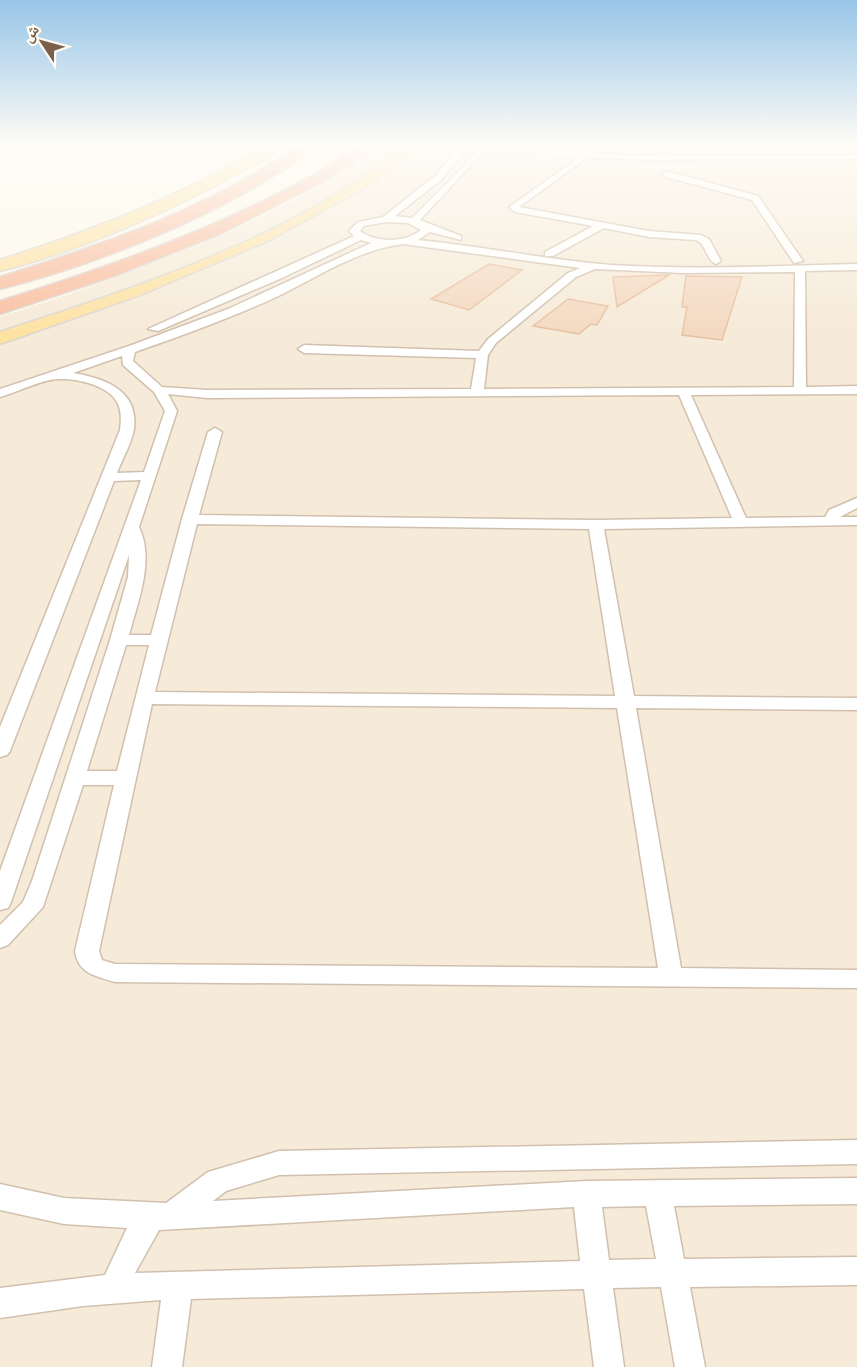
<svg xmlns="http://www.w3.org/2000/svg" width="857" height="1367" viewBox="0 0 857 1367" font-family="Inter,'Noto Naskh Arabic',sans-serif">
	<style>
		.residential { fill: #f6ead8 }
		.commercial { fill: #feeade }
		.building { fill: #f4d9c1; stroke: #e7c1a0; stroke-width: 1.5 }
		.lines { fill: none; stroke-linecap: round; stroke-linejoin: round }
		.street-casing { stroke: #d1c0ae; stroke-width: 3 }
		.primary-casing { stroke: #dcd6d0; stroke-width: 3 }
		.highway-casing { stroke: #dcd6d0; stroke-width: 3 }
		.street { fill: #fff; fill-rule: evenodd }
		.primary { fill: #fde2a2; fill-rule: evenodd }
		.highway { fill: #f9bea0; fill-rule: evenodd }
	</style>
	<rect width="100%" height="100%" fill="#fdf8ea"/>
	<!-- residential -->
	<path class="residential" d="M381,144H857V1367H0V317L76,292L216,238L294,200L361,160Z"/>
	<!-- commercial -->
	<path class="commercial" d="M725,144H857V152L747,155Z"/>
	<!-- building -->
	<g class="building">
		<path d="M489,264L522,270L469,310L431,299Z"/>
		<path d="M669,275L617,307L613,277Z"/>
		<path d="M686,276L742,277L722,340L682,335L687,307H682Z"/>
		<path d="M568,299L608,306L597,325L591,324L579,334L533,326Z"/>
	</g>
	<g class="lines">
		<defs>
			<g id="street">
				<path d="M462,144H470L441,180L395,216L412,218L462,168L482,144H490L488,147L583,152L588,149L591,153L641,156L857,155V159L641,160L588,157L519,207L649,231L701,235L709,239L721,261L716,264C706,260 707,245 696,240L649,237L604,228L553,256H545V252L593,226L515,212L509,207L580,157L484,151L420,220L461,236V240L430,232L418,240C483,246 546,260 612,265C693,270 775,266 857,264V270L805,271L806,387L857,386V394L691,395L746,518L825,517L829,510L857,498V508L840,517H857V525L604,529L634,696L857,698V710L636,708L681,968L857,970V988L115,982C96,976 78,974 75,951L114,785H83L43,907L8,945L0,948V925L23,902L32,881L110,640L128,577L129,555L11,902L8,908L0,910V871L141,480L114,481L10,751L7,755L0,757V727L120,430C121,421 122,411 117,402C108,385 76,378 58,379C40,380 18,392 0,397V389L129,346L228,309L371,243L361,240L282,278L158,331L148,329L354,236L349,231L358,222L383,217L435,176ZM386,222L408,223L421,230C405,243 376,243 360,231L364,226ZM403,244L580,268L568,273L488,339L479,351L304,345L298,349L304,353L476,358L471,389L207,390L162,387L133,361L135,352C181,336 228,319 272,299C317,278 353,251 403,244ZM595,269L682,273L795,272L794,387L484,389L488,355L496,343L576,277ZM122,356L123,365L154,392L165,411L144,472L117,473C122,459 132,443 134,429C139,390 104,378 73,373ZM168,394L207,398L679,395L732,518L596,520L199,515L222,432L215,428L208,432L182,519L151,635H129C138,601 155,560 139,527L177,411ZM197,524L589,529L615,696L155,692ZM126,645H149L117,771H87ZM152,704L617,708L658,968L115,964L102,960L99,951Z"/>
				<path d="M666,171L758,196L803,261L794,263L752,200L663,176Z"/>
				<path d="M857,1140V1164L279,1175L226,1191L213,1201L586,1181L857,1178V1204L674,1206L684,1259L857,1257V1285L690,1287L705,1367H675L661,1287L613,1288L624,1367H594L584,1289L191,1299L182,1367H152L161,1300L83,1306L0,1318V1288L105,1275L127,1228L64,1224L0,1210V1184L64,1198L166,1203L208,1172L279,1151ZM646,1206L656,1259L609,1260L602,1207ZM574,1207L580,1261L135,1273L159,1230Z"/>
			</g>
			<g id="primary">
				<path d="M0,144H18L16,147L0,149Z"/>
				<path d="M269,144H284C273,157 252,165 237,174C167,212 78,252 0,271V260C93,230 184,195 269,144Z"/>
				<path d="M407,144H421L366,187L270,240L140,295L0,344V332C133,289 299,235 407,144Z"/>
			</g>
			<g id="highway">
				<path d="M300,144H316C305,158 284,170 268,179C192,226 87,267 0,289V277C106,243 210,209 300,144Z"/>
				<path d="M359,144H374L353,163L320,183L220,234L114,276L0,314V301C89,273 177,243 261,202C295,185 330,168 359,144Z"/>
			</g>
		</defs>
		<!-- street casing -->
		<use href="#street" class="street-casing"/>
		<!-- primary casing -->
		<use href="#primary" class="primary-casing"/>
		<!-- highway casing -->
		<use href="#highway" class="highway-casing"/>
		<!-- street -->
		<use href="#street" class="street"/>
		<!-- primary -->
		<use href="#primary" class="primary"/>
		<!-- highway -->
		<use href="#highway" class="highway"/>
	</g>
	<!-- sky -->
	<linearGradient id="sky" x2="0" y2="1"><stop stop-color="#97c5e8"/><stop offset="0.43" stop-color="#fefcf6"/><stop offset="1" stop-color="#fefcf6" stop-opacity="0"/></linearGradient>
	<rect width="857" height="335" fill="url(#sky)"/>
	<!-- north arrow -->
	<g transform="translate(42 42) rotate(306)" stroke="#fffbf2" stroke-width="4.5" paint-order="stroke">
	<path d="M0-4.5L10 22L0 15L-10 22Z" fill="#7a604b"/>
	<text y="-9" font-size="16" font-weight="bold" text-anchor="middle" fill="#7a604b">ش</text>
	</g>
</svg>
